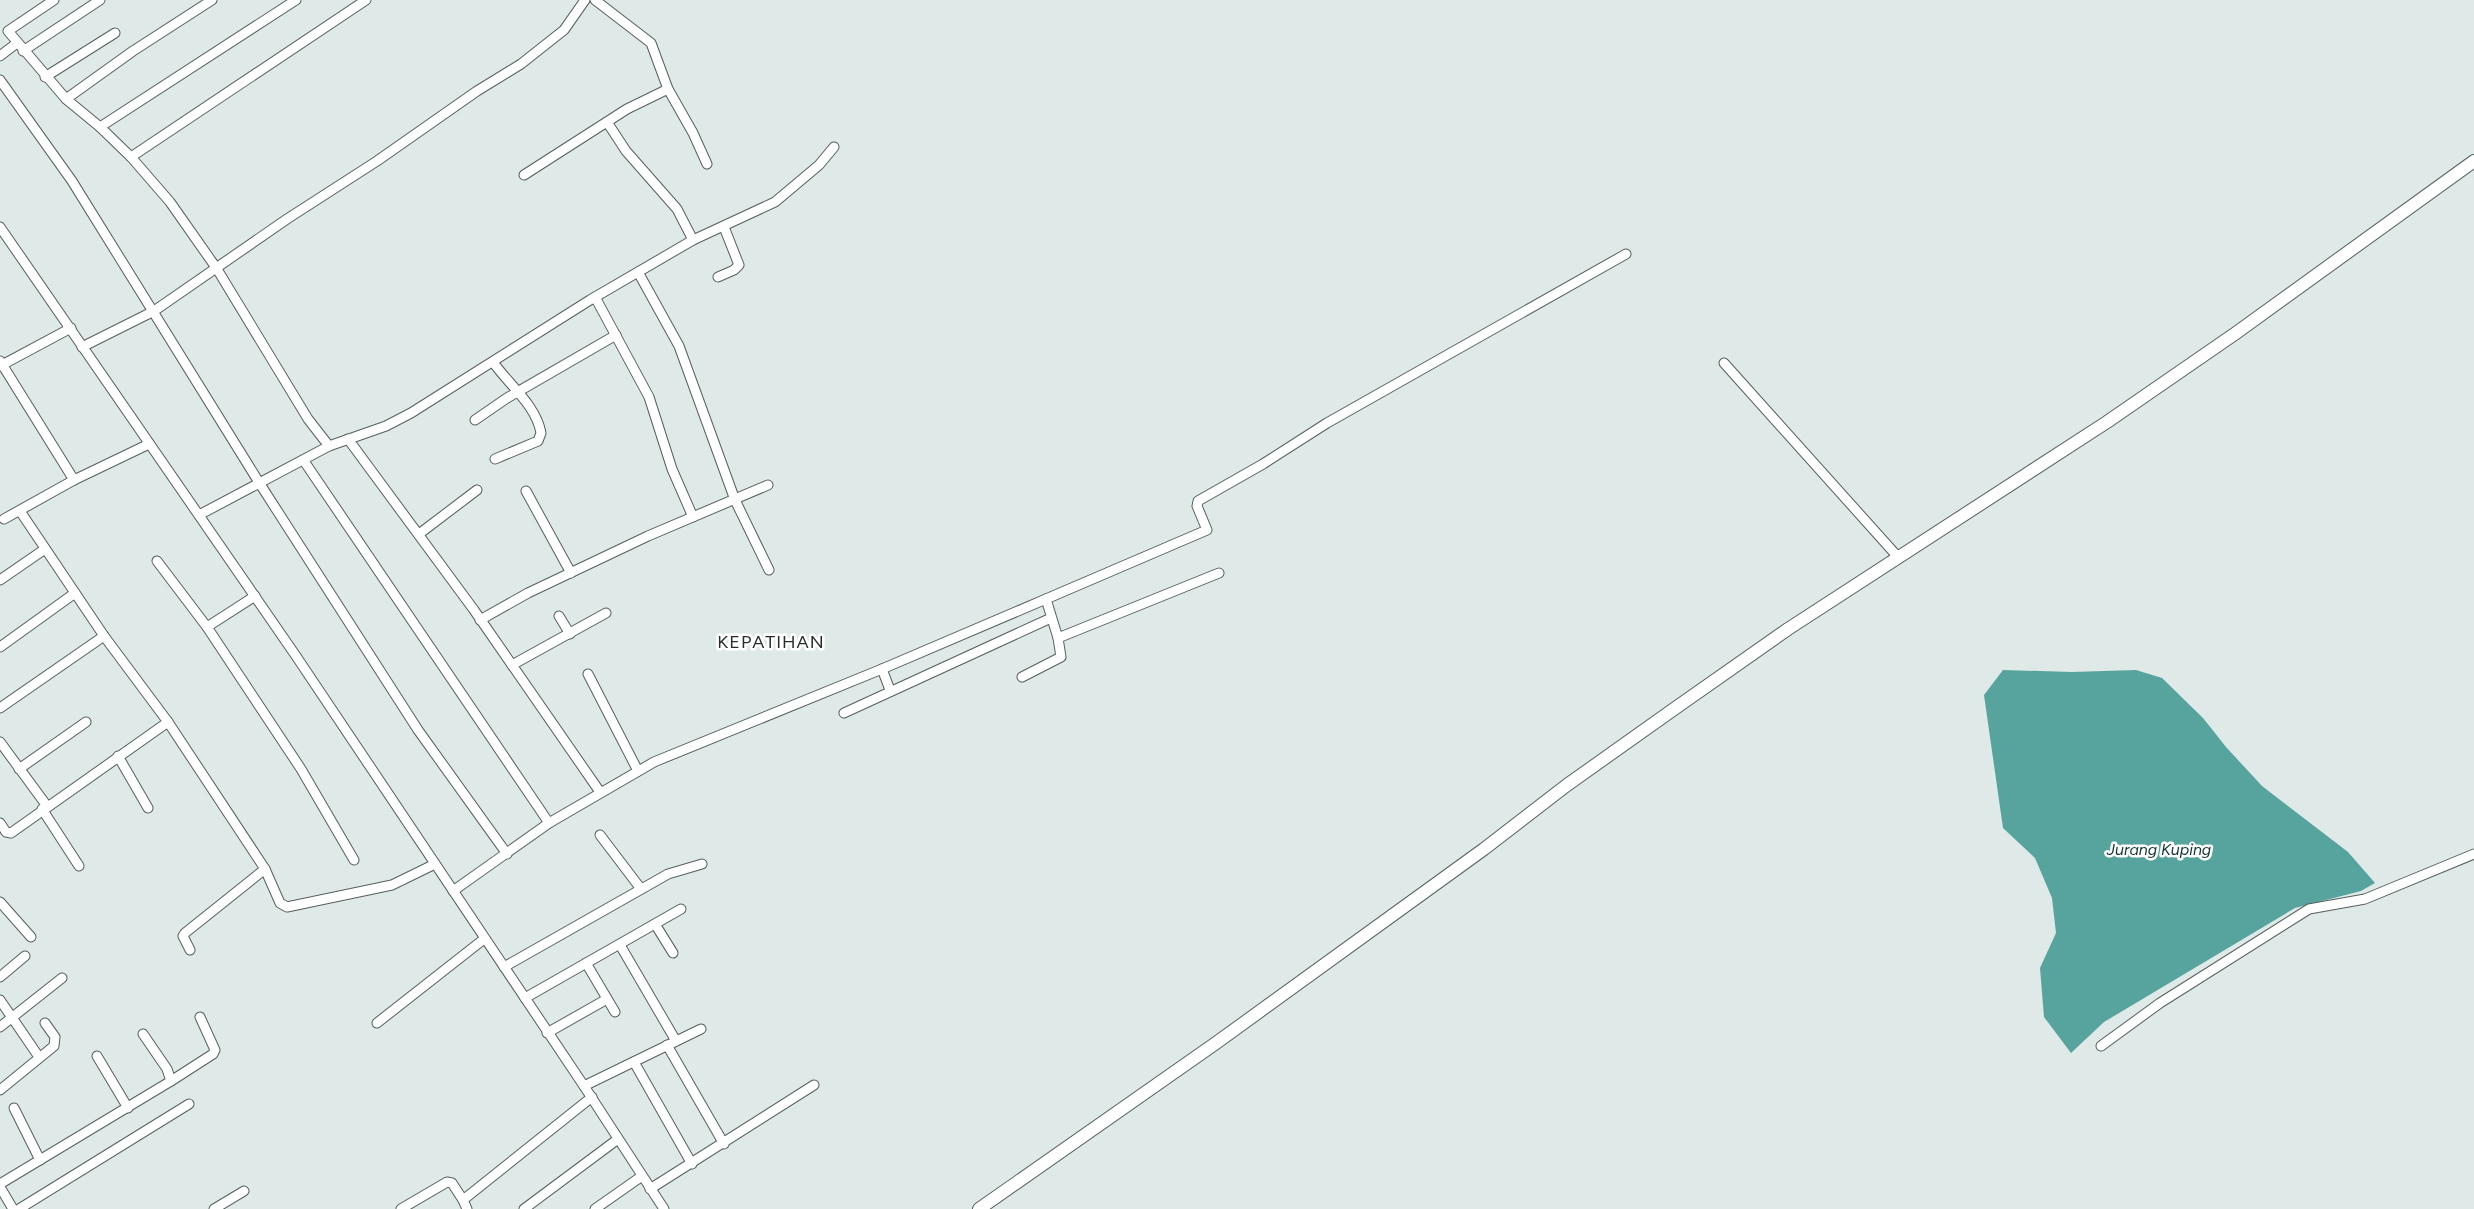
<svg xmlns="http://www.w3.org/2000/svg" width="2474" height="1209" viewBox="0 0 2474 1209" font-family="Figtree,sans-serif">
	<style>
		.water { fill: #57a39e }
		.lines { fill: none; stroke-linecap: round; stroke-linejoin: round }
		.street-casing { stroke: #565f5e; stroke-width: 11 }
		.secondary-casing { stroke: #565f5e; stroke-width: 14 }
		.street { stroke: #fff; stroke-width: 9 }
		.secondary { stroke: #fff; stroke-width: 12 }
		.labels { text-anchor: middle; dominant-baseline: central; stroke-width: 5; stroke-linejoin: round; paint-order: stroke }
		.water-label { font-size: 16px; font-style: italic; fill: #0f3432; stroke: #fff }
		.quarter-label { font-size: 18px; letter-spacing: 1px; fill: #282c2b; stroke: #fff }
	</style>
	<rect width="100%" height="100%" fill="#dee9e8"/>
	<!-- water -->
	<path class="water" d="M2003,670L2072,672L2136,670L2162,678L2203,718L2226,747L2262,786L2348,852L2375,883L2361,891L2295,908L2104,1022L2071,1053L2044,1017L2040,968L2056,933L2052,898L2035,858L2003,828L1984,695Z"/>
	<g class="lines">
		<defs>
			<g id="street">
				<path d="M54,0L8,31L66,99L100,127L131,157L170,202L217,269L308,419L329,446"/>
				<path d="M595,0L651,43L668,89L693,133L707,164"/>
				<path d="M23,51L100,0"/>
				<path d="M0,56L17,43"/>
				<path d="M45,77L115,33"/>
				<path d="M0,80L72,181L260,484L418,730L507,854"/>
				<path d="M66,99L133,51L212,0"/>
				<path d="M607,122L626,151L677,209L693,240"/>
				<path d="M100,127L296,0"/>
				<path d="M131,157L366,0"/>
				<path d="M524,175L627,109L668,89"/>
				<path d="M0,227L296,656L584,1086L664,1209"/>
				<path d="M638,272L679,346L735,500L769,570"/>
				<path d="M718,277L734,270L739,265L724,227"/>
				<path d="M595,297L649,397L672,469L693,517"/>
				<path d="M82,347L154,311L287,219L377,161L477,91L521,64L564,30L585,0"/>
				<path d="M0,361L74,480"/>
				<path d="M493,362C509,385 536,405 541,433L538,441L495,459"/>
				<path d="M1724,363L1898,557"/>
				<path d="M0,366L71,328"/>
				<path d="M475,420L507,398L616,335"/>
				<path d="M348,439L474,610L600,792"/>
				<path d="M304,461L549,823"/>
				<path d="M526,491L571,573"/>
				<path d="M199,515L329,446L386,426L411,413L590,300L693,240L775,202L819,165L834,147"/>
				<path d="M4,519L74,480L149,444"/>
				<path d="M419,534L477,490"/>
				<path d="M157,561L207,627"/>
				<path d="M0,580L45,549"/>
				<path d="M255,596L207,627L301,769L354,860"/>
				<path d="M1046,599L1207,530L1197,506L1198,501L1263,464L1327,423L1626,254"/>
				<path d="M559,616L570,634"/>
				<path d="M480,620L528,593L648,536L768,485"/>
				<path d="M0,647L75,593"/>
				<path d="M512,665L606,613"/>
				<path d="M882,669L890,690"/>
				<path d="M588,674L638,771"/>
				<path d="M1022,677L1061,657L1058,638"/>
				<path d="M0,708L104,636"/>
				<path d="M844,713L1051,618"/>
				<path d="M168,722L265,869L185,933L183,936L190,950"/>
				<path d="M0,742L47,806"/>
				<path d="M118,756L148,808"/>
				<path d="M19,769L86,722"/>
				<path d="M42,809L79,866"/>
				<path d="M0,823L6,832L11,833L168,722L104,636L20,511"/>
				<path d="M600,835L641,889"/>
				<path d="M265,869L280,903L287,907L392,885L435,864"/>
				<path d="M453,891L549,823L654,762L882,669L1046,599L1058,638L1219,573"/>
				<path d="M0,902L31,937"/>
				<path d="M655,924L673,953"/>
				<path d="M620,945L676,1041"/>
				<path d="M586,963L615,1012"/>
				<path d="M504,967L668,874L702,864"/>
				<path d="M0,977L25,956"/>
				<path d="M525,998L681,909"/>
				<path d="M0,1000L39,1057"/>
				<path d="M377,1023L484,939"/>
				<path d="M0,1027L62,978"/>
				<path d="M547,1033L607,999"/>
				<path d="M667,1045L724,1144"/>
				<path d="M2101,1046L2160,1003L2309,909L2365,899L2474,854"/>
				<path d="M97,1056L128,1108"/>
				<path d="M634,1062L692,1164"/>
				<path d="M171,1081L213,1054L215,1050L200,1017"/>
				<path d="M584,1086L701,1029"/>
				<path d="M0,1090L54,1046L55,1037L45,1023"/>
				<path d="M14,1108L40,1160"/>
				<path d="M0,1184L171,1081L167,1069L143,1034"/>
				<path d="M0,1187L13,1209"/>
				<path d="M650,1189L814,1085"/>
				<path d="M463,1200L467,1209"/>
				<path d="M19,1209L189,1104"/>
				<path d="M214,1209L244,1191"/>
				<path d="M401,1209L447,1182L452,1183L463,1200L592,1097"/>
				<path d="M524,1209L618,1139"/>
				<path d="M595,1209L642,1176"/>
			</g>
			<path id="secondary" d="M979,1209L1216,1043L1484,849L1567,785L1674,709L1788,629L2107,422L2236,333L2474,161"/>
		</defs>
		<!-- street casing -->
		<use href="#street" class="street-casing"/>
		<!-- secondary casing -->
		<use href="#secondary" class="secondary-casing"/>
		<!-- street -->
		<use href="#street" class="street"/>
		<!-- secondary -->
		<use href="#secondary" class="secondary"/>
	</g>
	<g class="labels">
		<!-- water labels -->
		<g class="water-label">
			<text x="2159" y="849">Jurang Kuping</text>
		</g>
		<!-- quarter labels -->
		<g class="quarter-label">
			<text x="771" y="642">KEPATIHAN</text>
		</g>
	</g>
</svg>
